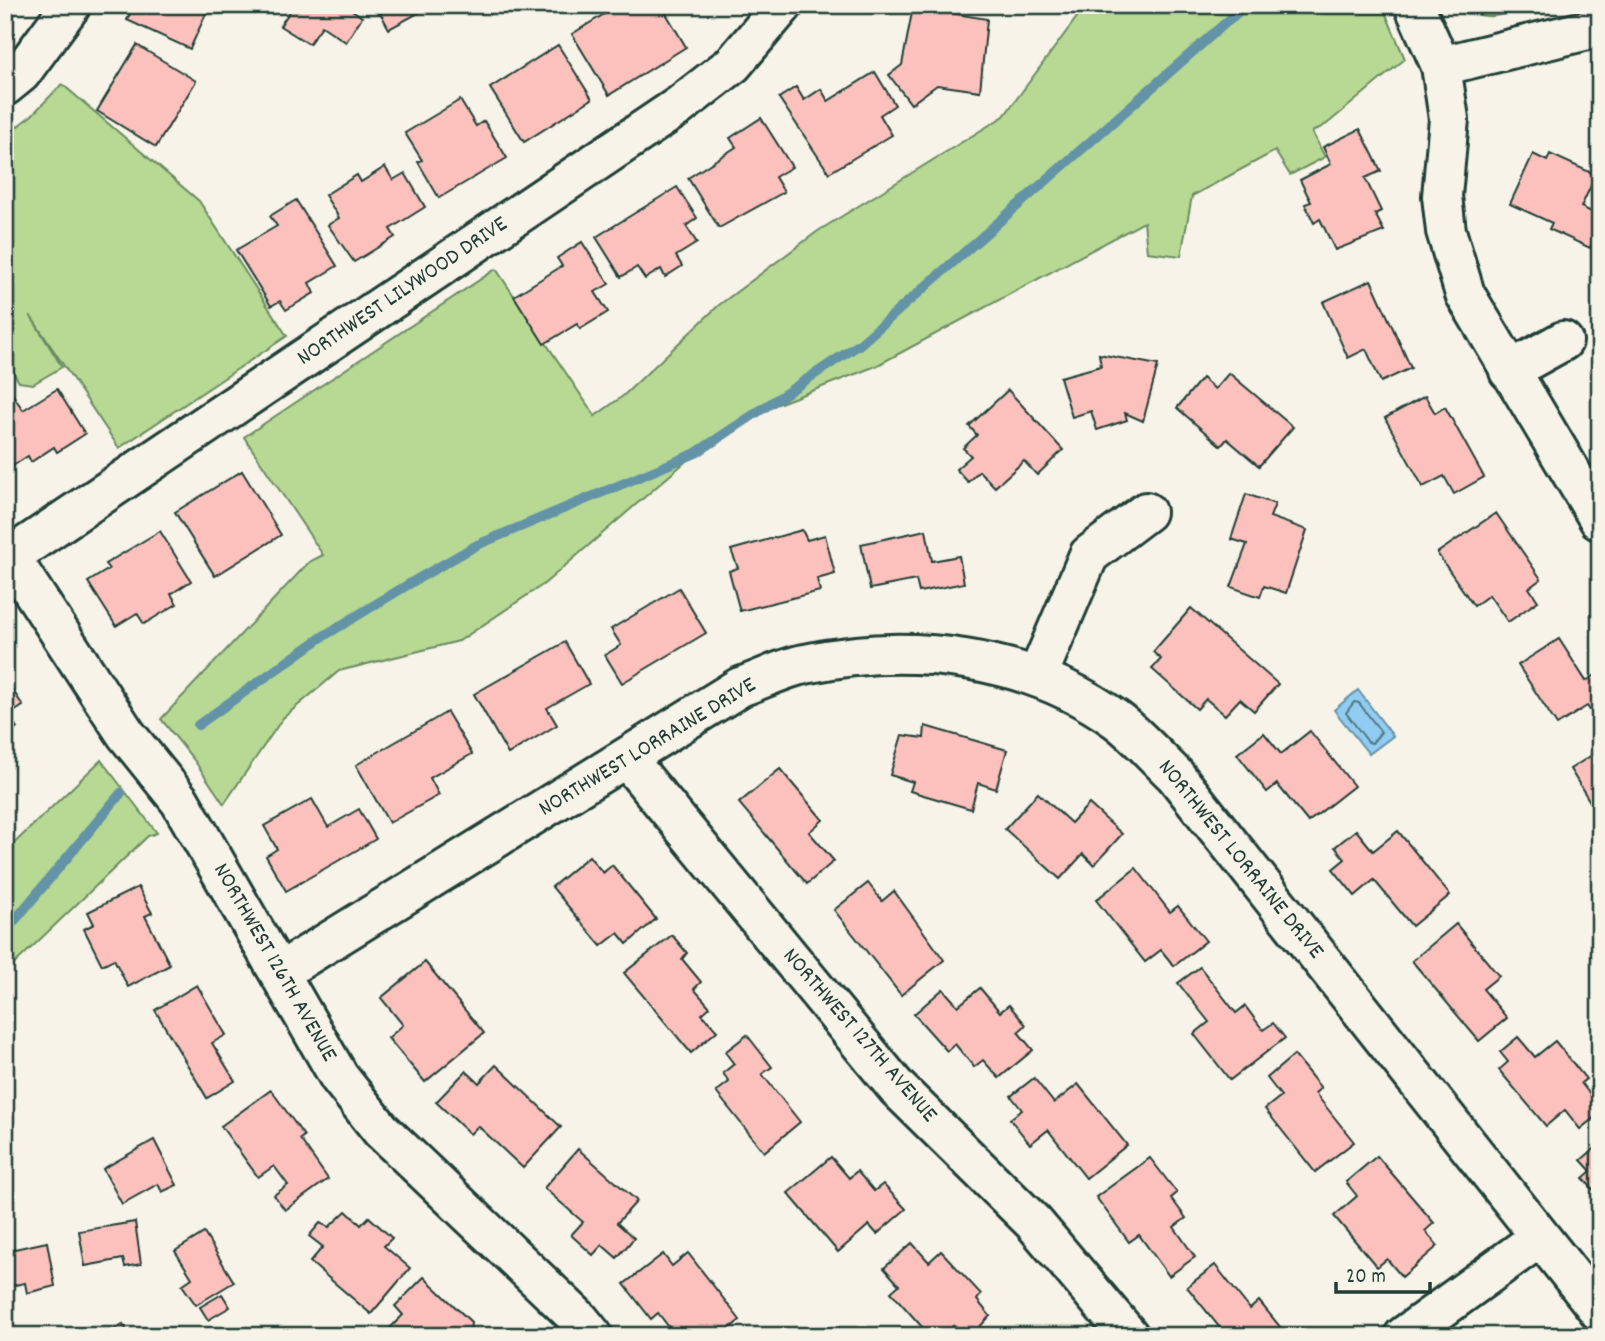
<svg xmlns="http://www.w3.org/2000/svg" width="1605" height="1341" viewBox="0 0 1605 1341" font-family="Dekko,sans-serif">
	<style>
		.green { fill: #b7d993; stroke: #6b8b64; stroke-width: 2 }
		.water { fill: #92ccf2; stroke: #6493a6; stroke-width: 2 }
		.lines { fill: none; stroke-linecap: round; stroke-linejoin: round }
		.shore { stroke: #4d7680; stroke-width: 2 }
		.stream { stroke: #6493a6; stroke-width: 10 }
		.building { fill: #fdc1bd; stroke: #1f3d34; stroke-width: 2 }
		.minor-casing { stroke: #1f3d34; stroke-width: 44 }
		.minor { stroke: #f7f3e8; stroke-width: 38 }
		.labels { text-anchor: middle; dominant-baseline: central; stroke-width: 6; stroke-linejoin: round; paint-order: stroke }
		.street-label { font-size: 23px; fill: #1f3d34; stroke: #f7f3e8 }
	</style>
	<rect width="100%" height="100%" fill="#f7f3e8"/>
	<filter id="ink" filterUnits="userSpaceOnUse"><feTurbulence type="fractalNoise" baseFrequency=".0143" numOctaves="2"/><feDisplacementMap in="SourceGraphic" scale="14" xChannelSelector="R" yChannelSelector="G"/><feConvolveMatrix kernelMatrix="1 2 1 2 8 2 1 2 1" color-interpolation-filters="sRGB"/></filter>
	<g filter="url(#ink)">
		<!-- green -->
		<g class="green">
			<path d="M1086,5H1382L1405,59L1327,124L1312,132L1325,157L1290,175L1275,151L1192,196L1181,256L1147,252L1144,222L876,366L765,409L684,463L544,584L459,641L339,671L283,718L224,804L194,760L161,719L309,562L323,555L244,437L496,269L595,416L623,396L719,305L818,231L1004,116Z"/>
			<path d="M1463,5H1536C1514,11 1480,27 1463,5Z"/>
			<path d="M62,84L199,201L287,336L119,448L30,315L62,367L33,384L19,382L5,359V136L32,115Z"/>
			<path d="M101,760L157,833L148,836L5,973V852Z"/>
		</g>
		<!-- water -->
		<path class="water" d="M1358,690L1393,736L1369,754L1334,710Z"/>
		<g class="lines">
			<!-- shore -->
			<path class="shore" d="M1354,702L1359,703L1381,732L1372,743L1368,742L1346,713Z"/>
			<!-- stream -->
			<g class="stream">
				<path d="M198,725L322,637L414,581L477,545L696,453L860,344L1246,5"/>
				<path d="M5,932L121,793"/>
			</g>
		</g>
		<!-- building -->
		<g class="building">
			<path d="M134,5H210L190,49L127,20Z"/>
			<path d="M294,5H350L348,7L362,17L346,42L322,26L309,44L280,26Z"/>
			<path d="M376,5H433L389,29Z"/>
			<path d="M619,5H661L686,47L609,95L572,34Z"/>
			<path d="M913,7L987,19L980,91L937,85L911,104L889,75L902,65Z"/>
			<path d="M137,45L196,81L156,147L97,111Z"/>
			<path d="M558,45L592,99L524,142L490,88Z"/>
			<path d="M875,72L895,105L880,115L892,135L829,173L779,98L796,87L804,100L821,89L828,101Z"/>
			<path d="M460,100L476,126L484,121L507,158L439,198L418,162L422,160L405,133Z"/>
			<path d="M761,118L792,167L775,177L784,192L719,228L688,178L736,147L730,138Z"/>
			<path d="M1360,129L1381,171L1365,178L1381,211L1375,214L1384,231L1335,250L1320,219L1314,223L1305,204L1311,202L1300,180L1331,164L1323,147Z"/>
			<path d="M1533,154L1547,161L1550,154L1596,175L1581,207L1600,216V227L1590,248L1549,229L1552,223L1510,204Z"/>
			<path d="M385,167L393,180L405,173L425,207L390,229L395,237L354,262L328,225L339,218L325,195L357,175L361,182Z"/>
			<path d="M677,187L697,218L686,226L697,243L676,256L682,266L665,277L661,269L645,279L637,267L621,277L596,237Z"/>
			<path d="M296,200L337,266L309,283L314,293L286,310L280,301L271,306L236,250L277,226L270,216Z"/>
			<path d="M582,242L609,284L595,292L608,312L580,329L577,324L544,344L514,296L562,266L557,258Z"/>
			<path d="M1371,280L1411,368L1381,382L1366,349L1348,358L1323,302Z"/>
			<path d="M1099,354L1158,365L1143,421L1125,413L1127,420L1097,430L1091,411L1072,417L1060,377L1101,366Z"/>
			<path d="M1229,373L1293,427L1259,466L1227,439L1221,446L1177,408L1202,378L1215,389Z"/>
			<path d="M5,383L23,410L57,389L85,434L57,452L54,447L31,462L28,456L11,467L5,458Z"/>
			<path d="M1008,390L1063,450L1037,475L1024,461L995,487L979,471L968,482L956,469L971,456L963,448L977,435L969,426Z"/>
			<path d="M1425,396L1435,413L1445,407L1484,477L1454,494L1444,476L1423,487L1385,418Z"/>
			<path d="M242,471L281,535L215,576L175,512Z"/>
			<path d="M1246,494L1275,504L1270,517L1307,530L1286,593L1264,586L1260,597L1231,587L1247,544L1231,539Z"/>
			<path d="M1496,513L1541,579L1529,588L1538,601L1508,622L1489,595L1474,606L1437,553Z"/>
			<path d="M802,530L807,540L825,535L835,574L817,579L820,591L740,611L729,571L738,568L731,550Z"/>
			<path d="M926,530L932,561L959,556L964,583L919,592L916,580L870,589L861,544Z"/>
			<path d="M160,531L191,581L171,594L177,604L144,624L137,613L116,626L88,582L109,569L105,564Z"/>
			<path d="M679,588L706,633L622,683L605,655L621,645L611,629Z"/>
			<path d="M1191,608L1278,684L1254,711L1240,699L1225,715L1206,699L1197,709L1152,669L1161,659L1153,652Z"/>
			<path d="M1559,639L1586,681L1600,672V712L1594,716L1587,706L1557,725L1518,665Z"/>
			<path d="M565,642L589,684L547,708L557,725L508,754L474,694Z"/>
			<path d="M5,678L23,706L9,715L17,728L5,736Z"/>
			<path d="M447,712L472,754L430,778L439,795L389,823L356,765Z"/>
			<path d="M925,726L1007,750L996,789L978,783L971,809L910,791L913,782L890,775L902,735L924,738Z"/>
			<path d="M1310,731L1354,786L1308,822L1277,784L1267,792L1237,754L1264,733L1281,754Z"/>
			<path d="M1600,750V818L1570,769Z"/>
			<path d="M780,769L823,820L809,832L834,861L807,884L739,803Z"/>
			<path d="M1038,793L1071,823L1089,804L1122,834L1094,865L1083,854L1060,879L1005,829Z"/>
			<path d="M312,799L328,827L359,809L376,839L286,891L266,856L277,849L264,826Z"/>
			<path d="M1356,830L1373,851L1398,831L1450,895L1412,926L1374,880L1355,896L1333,869L1345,859L1335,847Z"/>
			<path d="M589,856L603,873L612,865L656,919L627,944L618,933L601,946L552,887Z"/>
			<path d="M1136,868L1170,912L1178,906L1206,941L1174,966L1161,950L1145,962L1096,900Z"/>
			<path d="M868,883L882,901L894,891L944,960L901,995L834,910Z"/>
			<path d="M138,887L152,913L145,916L170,965L128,987L114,959L102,965L84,929L94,924L88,912Z"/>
			<path d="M1456,924L1499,976L1483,989L1507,1018L1479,1041L1412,961Z"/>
			<path d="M672,935L687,953L682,959L701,982L694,989L710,1007L702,1014L717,1031L691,1053L624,973Z"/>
			<path d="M425,962L484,1033L425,1082L388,1038L403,1025L381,998Z"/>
			<path d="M1200,967L1236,1013L1245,1006L1263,1030L1273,1023L1285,1038L1230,1080L1194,1034L1209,1022L1178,983Z"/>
			<path d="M197,985L226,1035L212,1043L235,1081L207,1098L155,1010Z"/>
			<path d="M980,988L1000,1012L1009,1005L1026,1025L1018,1032L1033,1050L999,1078L983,1060L974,1067L955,1044L947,1051L914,1014L943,989L958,1006Z"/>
			<path d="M747,1035L772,1067L762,1074L800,1122L764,1152L716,1092L729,1082L723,1073L734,1064L725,1052Z"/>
			<path d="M1518,1037L1535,1057L1555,1041L1586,1079L1581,1083L1600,1107V1113L1580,1129L1565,1110L1546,1126L1499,1070L1508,1062L1500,1052Z"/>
			<path d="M1294,1055L1321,1088L1315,1093L1354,1142L1315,1172L1265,1109L1281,1096L1267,1078Z"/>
			<path d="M496,1065L561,1127L523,1168L478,1126L470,1134L436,1102L466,1071L479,1083Z"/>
			<path d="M1034,1078L1054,1103L1078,1084L1127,1145L1086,1178L1048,1130L1030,1144L1010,1119L1022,1110L1011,1096Z"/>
			<path d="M271,1090L304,1136L300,1139L328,1179L285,1210L274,1195L288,1185L274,1166L258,1177L221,1126Z"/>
			<path d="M154,1140L177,1185L162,1192L158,1184L122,1204L103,1169Z"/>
			<path d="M1600,1144V1192L1597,1194L1583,1178L1591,1171L1581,1160Z"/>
			<path d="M578,1149L637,1201L617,1223L634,1238L617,1258L602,1245L593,1255L571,1235L583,1222L544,1188Z"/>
			<path d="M1377,1156L1434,1223L1425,1231L1438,1246L1402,1277L1387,1259L1377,1267L1334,1216L1357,1196L1346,1182Z"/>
			<path d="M831,1157L849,1178L857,1171L874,1191L883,1184L906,1209L877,1234L869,1225L838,1252L788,1193Z"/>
			<path d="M1150,1158L1177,1193L1171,1198L1186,1218L1174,1227L1195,1257L1169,1276L1139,1235L1129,1242L1096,1197Z"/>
			<path d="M346,1211L361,1225L369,1217L392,1238L384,1246L410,1268L371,1314L310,1262L323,1247L309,1236L320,1223L329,1227Z"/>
			<path d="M135,1222L141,1264L125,1267L123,1259L85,1266L79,1231Z"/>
			<path d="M204,1233L234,1282L196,1305L182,1285L192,1278L175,1251Z"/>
			<path d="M47,1242L55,1286L27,1293L25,1283L5,1287V1251Z"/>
			<path d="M912,1243L929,1262L941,1251L981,1294L977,1300L990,1316L971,1336H965L954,1325L943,1336H930L891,1292L899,1285L884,1268Z"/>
			<path d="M688,1253L740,1320L720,1336H690L684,1328L675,1335L658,1313L651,1319L624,1284L663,1254L672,1266Z"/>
			<path d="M1215,1265L1250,1309L1259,1301L1281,1328L1270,1336H1210L1220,1328L1187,1287Z"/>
			<path d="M424,1277L471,1322L470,1336H388L385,1333L403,1315L395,1306Z"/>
			<path d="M222,1294L230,1307L208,1320L200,1307Z"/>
			<path d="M123,1324L130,1336H103Z"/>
		</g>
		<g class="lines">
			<defs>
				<g id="minor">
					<path d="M1414,5L1441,66L1449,119L1442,196L1446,231L1465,294L1600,521"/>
					<path d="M1441,66L1600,27"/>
					<path d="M5,86L21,73L71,5"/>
					<path d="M1509,371L1563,341"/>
					<path d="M5,549L126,734L180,801L339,1077L381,1130L580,1320L593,1336"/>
					<path d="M5,560L679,106L733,64L783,5"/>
					<path d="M1038,675L1089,555L1146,512"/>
					<path d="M627,759L897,1088L1034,1223L1129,1336"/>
					<path d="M280,972L740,687C761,680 783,668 805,664C910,641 1029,656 1117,720C1137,735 1156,757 1175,775L1600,1312"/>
					<path d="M1404,1336L1540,1237"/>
				</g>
			</defs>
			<!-- minor casing -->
			<use href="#minor" class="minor-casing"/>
			<!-- minor -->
			<use href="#minor" class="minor"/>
		</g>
	</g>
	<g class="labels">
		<!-- street labels -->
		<g class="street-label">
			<text transform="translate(403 292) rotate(-34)">NORTHWEST LILYWOOD DRIVE</text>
			<text transform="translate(648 748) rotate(-31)">NORTHWEST LORRAINE DRIVE</text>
			<text transform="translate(1240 860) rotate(51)">NORTHWEST LORRAINE DRIVE</text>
			<text transform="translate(274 963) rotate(60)">NORTHWEST 126TH AVENUE</text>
			<text transform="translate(859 1036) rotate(49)">NORTHWEST 127TH AVENUE</text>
		</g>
	</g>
	<!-- margin -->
	<rect width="1605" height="1341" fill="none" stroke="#f7f3e8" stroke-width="28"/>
	<rect x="14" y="14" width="1577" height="1313" fill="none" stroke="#1f3d34" stroke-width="2.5" filter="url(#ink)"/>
	<!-- scale -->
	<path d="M1336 1282v10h94v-10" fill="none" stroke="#1f3d34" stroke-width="3.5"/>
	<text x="1346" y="1282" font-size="21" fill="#1f3d34" stroke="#f7f3e8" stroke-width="5" paint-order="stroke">20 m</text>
</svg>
